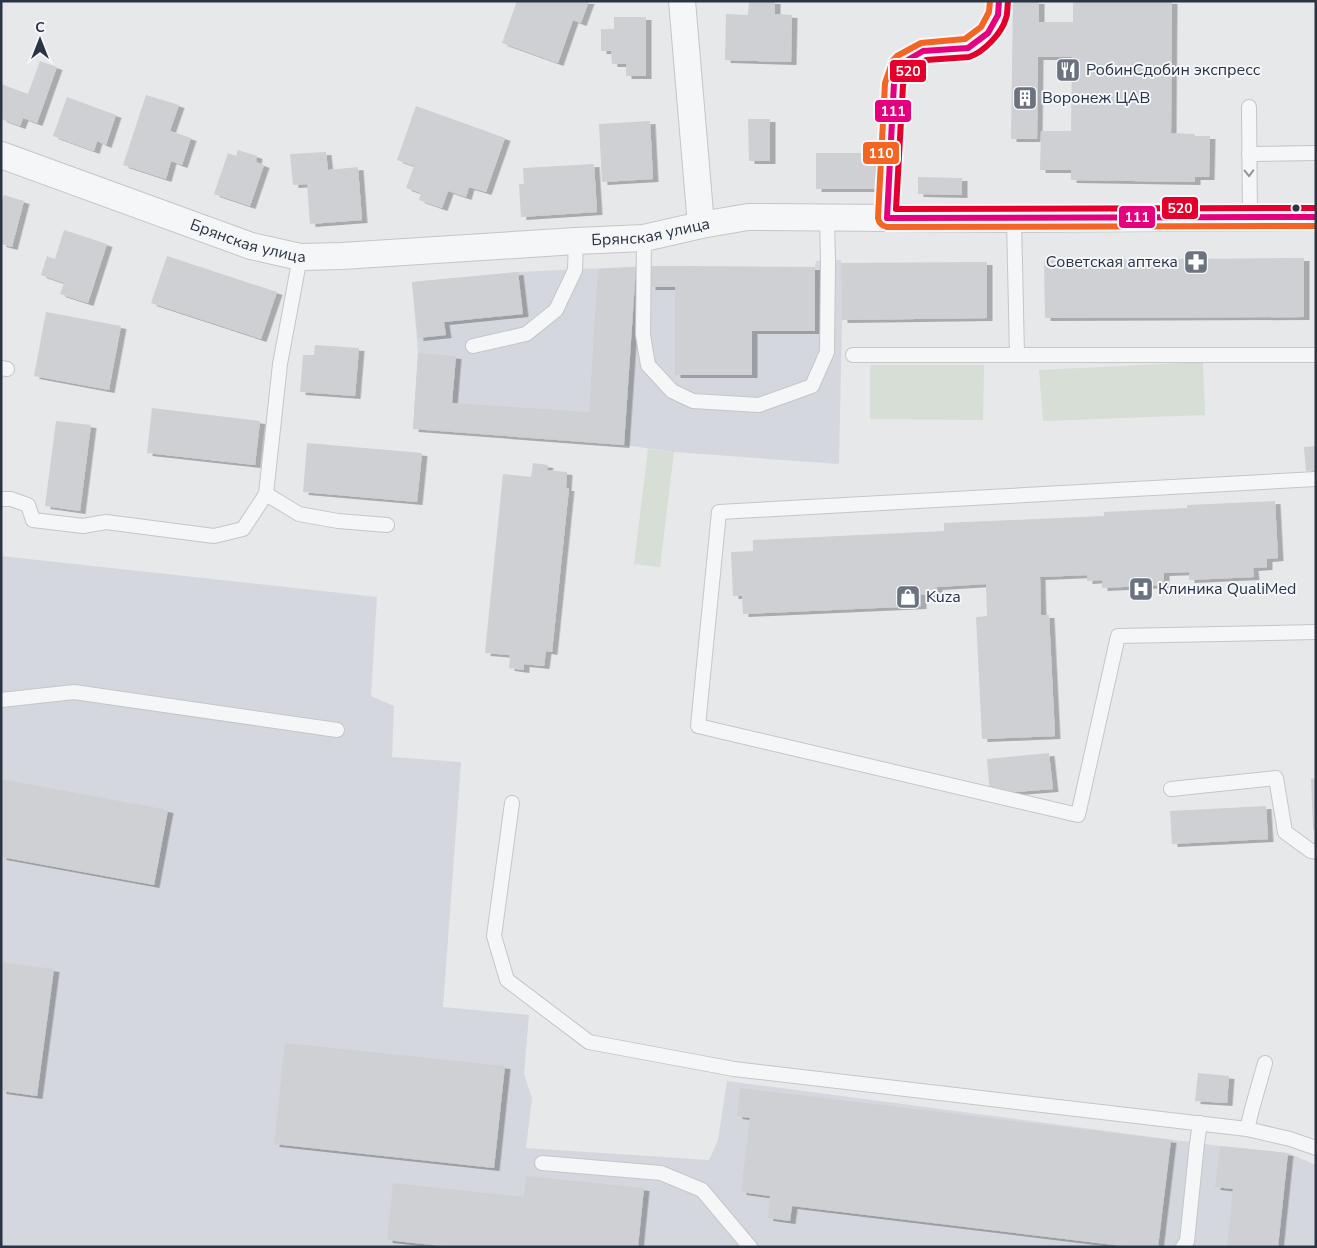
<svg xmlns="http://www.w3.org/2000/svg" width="1317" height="1248" viewBox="0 0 1317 1248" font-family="'Nunito Sans',sans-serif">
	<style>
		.built { fill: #d4d7dd }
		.green { fill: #d6ded6 }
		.building { fill: #ced0d3; filter: url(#shadow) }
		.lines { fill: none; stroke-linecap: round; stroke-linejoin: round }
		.lane-casing { stroke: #c4c6c8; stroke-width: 16 }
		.street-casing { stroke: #c4c6c8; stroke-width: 28 }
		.lane { stroke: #f5f6f7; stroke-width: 14 }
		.street { stroke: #f5f6f7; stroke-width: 26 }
		.bus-1-casing { stroke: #f4f6f9; stroke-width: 10 }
		.bus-2-casing { stroke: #f4f6f9; stroke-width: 10 }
		.bus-3-casing { stroke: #f4f6f9; stroke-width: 10 }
		.bus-1 { stroke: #e5007d; stroke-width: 6 }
		.bus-2 { stroke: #f26522; stroke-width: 6 }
		.bus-3 { stroke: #e4002b; stroke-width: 6 }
		.oneway { stroke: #90959e }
		.bus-dot { fill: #2b3445; stroke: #f4f6f9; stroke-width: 2 }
		.labels { text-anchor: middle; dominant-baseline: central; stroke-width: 4; stroke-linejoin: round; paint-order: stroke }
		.poi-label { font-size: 16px; fill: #2b3445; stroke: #f4f6f9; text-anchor: start }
		.street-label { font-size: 16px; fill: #2b3445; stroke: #f4f6f9 }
		.line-badge { stroke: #f4f6f9; stroke-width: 2 }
		.badge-label { font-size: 14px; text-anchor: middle; font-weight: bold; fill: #fff }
	</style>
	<defs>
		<filter id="shadow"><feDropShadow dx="5.5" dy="3" stdDeviation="0" flood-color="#0004"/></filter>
	</defs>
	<rect width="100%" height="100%" fill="#e6e8ea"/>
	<!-- built -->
	<g class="built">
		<path d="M841,260L842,320L839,464L674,452L624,445L413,429L418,353L412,282L518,272L650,266L815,267L816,261Z"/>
		<path d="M1,556L377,597L371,696L394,706L392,757L461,762L443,1007L529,1015L524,1074L532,1098L526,1148L709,1160L718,1140L727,1081L1220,1146L1288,1153L1316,1165V1247H1Z"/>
	</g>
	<!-- green -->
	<g class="green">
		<path d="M1203,362L1205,415L1043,421L1039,370Z"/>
		<path d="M870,365H984L983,420L870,419Z"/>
		<path d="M648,449L674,452L660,567L634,564Z"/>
	</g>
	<!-- building -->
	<g class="building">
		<path d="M517,1H589L581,23L573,20L558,63L502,43Z"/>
		<path d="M749,1H775V14L792,15L791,62L725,60L726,14L748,15Z"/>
		<path d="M1013,1H1039V22H1073V1H1172L1171,133L1195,134V136H1210L1209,177H1195V182L1071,180V170H1040L1041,131H1071L1072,57H1038L1037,139H1011Z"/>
		<path d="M614,17H646V76H626V64H612L611,51H601V29H614Z"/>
		<path d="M40,61L57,67L37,123L23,118L20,126L1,119V84L28,94Z"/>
		<path d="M146,95L179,105L170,131L191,138L182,165L171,161L166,179L123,165Z"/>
		<path d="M67,97L116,115L106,145L97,141L94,151L53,136Z"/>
		<path d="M416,106L505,138L486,192L469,187L466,197L448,191L442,208L419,200L421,193L406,188L414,166L397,160Z"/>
		<path d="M748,119H770V161H749Z"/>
		<path d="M650,121L653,179L602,182L599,124Z"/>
		<path d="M238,150L257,156L256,162L264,165L250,206L214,194L228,153L236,156Z"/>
		<path d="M326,152L328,170L358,167L362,220L310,224L307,184L293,185L290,154Z"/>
		<rect x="816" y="153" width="59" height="36"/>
		<path d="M594,164L597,212L521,217L519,184H524L523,168Z"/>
		<path d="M918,177L962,178V195L918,194Z"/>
		<path d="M4,195L24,201L12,247L1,244V203Z"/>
		<path d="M64,230L107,244L88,303L60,294L64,283L41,275L47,256L55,259Z"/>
		<path d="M167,256L277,292L261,339L151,303Z"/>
		<path d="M1304,258V317L1045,318L1044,260Z"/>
		<path d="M987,262V318L842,320L841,263Z"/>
		<path d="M650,266L815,267V331H752V375H675V287H650Z"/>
		<path d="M636,267L624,445L413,429L418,353L456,356L452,403L589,412L598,269Z"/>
		<path d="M518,272L523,314L444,322L446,335L418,338L412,282Z"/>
		<path d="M46,312L121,326L109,390L34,376Z"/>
		<path d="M315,345L359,348L355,396L300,392L303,355H314Z"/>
		<path d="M152,408L260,421L255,465L147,453Z"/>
		<path d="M56,421L91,425L80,511L45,506Z"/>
		<path d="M307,443L422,453L417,502L303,492Z"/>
		<path d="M1316,446V470L1306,471L1304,447Z"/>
		<path d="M533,463L548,465L547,470L567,472L566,488H569L552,652L546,651L544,666L524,664V670L509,668L510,655L485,653L503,474L531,477Z"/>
		<path d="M1275,501L1278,558L1267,559V567L1253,568L1254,577L1189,580V572L1164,573V585L1102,588V580L1087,581V575L1040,577L1041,615H1049L1055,736L982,739L976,617L987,616L986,584L937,587V594L921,595V606L743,614L742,596H733L731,552L753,551V540L944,531V523L1104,516V512L1187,508V505Z"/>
		<path d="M1049,753L1053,789L990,794L987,759Z"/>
		<path d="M1316,778V830H1313L1311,779Z"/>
		<path d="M1,779L168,810L154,885L1,857Z"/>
		<path d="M1266,806L1268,839L1172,844L1170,811Z"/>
		<path d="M1,962L54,969L37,1096L1,1091Z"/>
		<path d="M285,1043L505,1066L494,1168L274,1144Z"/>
		<path d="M1198,1073L1229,1076L1227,1103L1195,1101Z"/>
		<path d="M740,1088L1171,1140L1158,1247H1131L792,1206L790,1221L768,1218L770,1196L741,1192L750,1118L737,1116Z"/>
		<path d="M1220,1146L1288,1153L1278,1247H1227L1233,1189L1215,1187Z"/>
		<path d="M526,1176L644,1188L638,1247H451L387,1240L393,1183L524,1197Z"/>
	</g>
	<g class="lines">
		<defs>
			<g id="lane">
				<path d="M1249,107L1250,218"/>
				<path d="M1249,154L1316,153"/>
				<path d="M887,218L894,83L901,64L923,51L968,48L988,33L998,15L999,1"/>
				<path d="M1014,219L1017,355"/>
				<path d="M644,238L643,335L648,365L672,391L693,401L759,405L812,386L827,352L828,261L827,218"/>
				<path d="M473,346L526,334L556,310L575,270L576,241"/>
				<path d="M853,355H1316"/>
				<path d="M1,368L7,369"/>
				<path d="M1316,479L719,512L698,726L1078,815L1118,636L1316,632"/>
				<path d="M266,494L299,514L338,521L387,525"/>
				<path d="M1,499H11L28,505L33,520L83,526L106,522L214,536L243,529L266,494L280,364L300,257"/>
				<path d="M1,700L74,692L337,730"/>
				<path d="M1171,789L1276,778L1285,832L1311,851L1316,852"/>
				<path d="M512,803L494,936L507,980L589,1042L734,1069L1247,1129L1290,1139L1316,1148"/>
				<path d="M1247,1129L1252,1109L1265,1063"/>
				<path d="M542,1163L661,1173L702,1190L750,1247"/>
				<path d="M1183,1247L1187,1241L1197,1143L1200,1123"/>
			</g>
			<g id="street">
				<path d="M682,1L701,225"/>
				<path id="s1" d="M1,155L251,246L300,257L342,256L576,241L644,238L701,225L748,217L1014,219L1316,217"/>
			</g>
		</defs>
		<!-- lane casing -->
		<use href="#lane" class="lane-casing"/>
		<!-- street casing -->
		<use href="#street" class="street-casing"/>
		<!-- lane -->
		<use href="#lane" class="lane"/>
		<!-- street -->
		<use href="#street" class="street"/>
		<defs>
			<path id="bus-1" d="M999,1L998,15L988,33L968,48L923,51L901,64L894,83L887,218L1316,217"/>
			<path id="bus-2" d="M990,1L989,12L981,27L965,39L921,43L897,56L893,60L885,83L878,218C879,223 882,226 887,227L1316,226"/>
			<path id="bus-3" d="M1008,2C1007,7 1008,13 1006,18C1002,33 984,52 969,57L926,60L908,70L903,85L896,209L1316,208"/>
		</defs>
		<!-- bus-1 casing -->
		<use href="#bus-1" class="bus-1-casing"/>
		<!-- bus-2 casing -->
		<use href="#bus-2" class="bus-2-casing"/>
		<!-- bus-3 casing -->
		<use href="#bus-3" class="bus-3-casing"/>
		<!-- bus-1 -->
		<use href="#bus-1" class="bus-1"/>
		<!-- bus-2 -->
		<use href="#bus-2" class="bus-2"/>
		<!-- bus-3 -->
		<use href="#bus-3" class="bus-3"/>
	</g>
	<!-- one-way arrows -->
	<defs><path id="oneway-chevron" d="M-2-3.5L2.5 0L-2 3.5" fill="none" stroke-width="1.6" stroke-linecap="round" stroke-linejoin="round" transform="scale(1.25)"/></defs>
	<use class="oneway" href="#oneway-chevron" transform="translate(1249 173) rotate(89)"/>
	<!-- icons -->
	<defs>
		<symbol id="restaurant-square" viewBox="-11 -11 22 22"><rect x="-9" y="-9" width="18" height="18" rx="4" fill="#6c737f" stroke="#f4f6f9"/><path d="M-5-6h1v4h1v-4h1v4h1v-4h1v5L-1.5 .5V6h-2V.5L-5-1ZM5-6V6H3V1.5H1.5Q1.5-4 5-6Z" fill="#fff"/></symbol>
		<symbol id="building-square" viewBox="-11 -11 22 22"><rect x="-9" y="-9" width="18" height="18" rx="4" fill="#6c737f" stroke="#f4f6f9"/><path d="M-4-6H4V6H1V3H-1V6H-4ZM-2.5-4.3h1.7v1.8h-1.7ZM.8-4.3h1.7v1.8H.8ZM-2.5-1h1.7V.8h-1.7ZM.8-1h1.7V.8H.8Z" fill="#fff"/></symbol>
		<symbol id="pharmacy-square" viewBox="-11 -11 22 22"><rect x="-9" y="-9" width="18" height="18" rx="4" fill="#6c737f" stroke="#f4f6f9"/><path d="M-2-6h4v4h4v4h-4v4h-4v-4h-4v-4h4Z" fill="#fff"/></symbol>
		<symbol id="hospital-square" viewBox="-11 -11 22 22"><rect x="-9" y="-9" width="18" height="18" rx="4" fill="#6c737f" stroke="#f4f6f9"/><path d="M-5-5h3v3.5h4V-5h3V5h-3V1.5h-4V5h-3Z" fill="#fff"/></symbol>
		<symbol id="shop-square" viewBox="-11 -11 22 22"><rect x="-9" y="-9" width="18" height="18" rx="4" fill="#6c737f" stroke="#f4f6f9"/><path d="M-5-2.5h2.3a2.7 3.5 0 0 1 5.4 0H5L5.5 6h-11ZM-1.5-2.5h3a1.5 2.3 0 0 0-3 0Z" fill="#fff"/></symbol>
	</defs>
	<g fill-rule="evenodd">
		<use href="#restaurant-square" x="1054" y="56" width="28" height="28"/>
		<use href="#building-square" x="1011" y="84" width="28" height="28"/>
		<use href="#pharmacy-square" x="1182" y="248" width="28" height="28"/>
		<use href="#hospital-square" x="1127" y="575" width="28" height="28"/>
		<use href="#shop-square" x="894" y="583" width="28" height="28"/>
	</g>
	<!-- markers -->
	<circle class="bus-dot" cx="1296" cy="208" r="4.5"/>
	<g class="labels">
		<!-- poi labels -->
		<g class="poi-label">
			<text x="1086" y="70">РобинСдобин экспресс</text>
			<text x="1042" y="98">Воронеж ЦАВ</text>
			<text x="1178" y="262" text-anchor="end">Советская аптека</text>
			<text x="1158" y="589">Клиника QualiMed</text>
			<text x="926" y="597">Kuza</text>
		</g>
		<!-- street labels -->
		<g class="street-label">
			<text stroke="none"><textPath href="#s1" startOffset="668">Брянская улица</textPath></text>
			<text stroke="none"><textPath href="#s1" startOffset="262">Брянская улица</textPath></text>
		</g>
	</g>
	<g class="line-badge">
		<rect x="889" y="59" width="38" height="24" rx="5" fill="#e4002b"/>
		<rect x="874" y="99" width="38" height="24" rx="5" fill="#e5007d"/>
		<rect x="862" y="141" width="38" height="24" rx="5" fill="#f26522"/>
		<rect x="1161" y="196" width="38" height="24" rx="5" fill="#e4002b"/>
		<rect x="1118" y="205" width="38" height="24" rx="5" fill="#e5007d"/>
	</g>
	<g class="badge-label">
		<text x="908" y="76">520</text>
		<text x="893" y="116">111</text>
		<text x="881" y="158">110</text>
		<text x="1180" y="213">520</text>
		<text x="1137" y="222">111</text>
	</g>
	<!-- border -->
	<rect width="1317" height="1248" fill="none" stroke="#2b3445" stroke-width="5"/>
	<!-- north arrow -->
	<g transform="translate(40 40)" stroke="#f4f6f9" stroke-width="4" paint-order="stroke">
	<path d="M0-4L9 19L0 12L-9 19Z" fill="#2b3445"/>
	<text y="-8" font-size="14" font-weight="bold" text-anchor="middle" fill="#2b3445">С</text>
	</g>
</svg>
